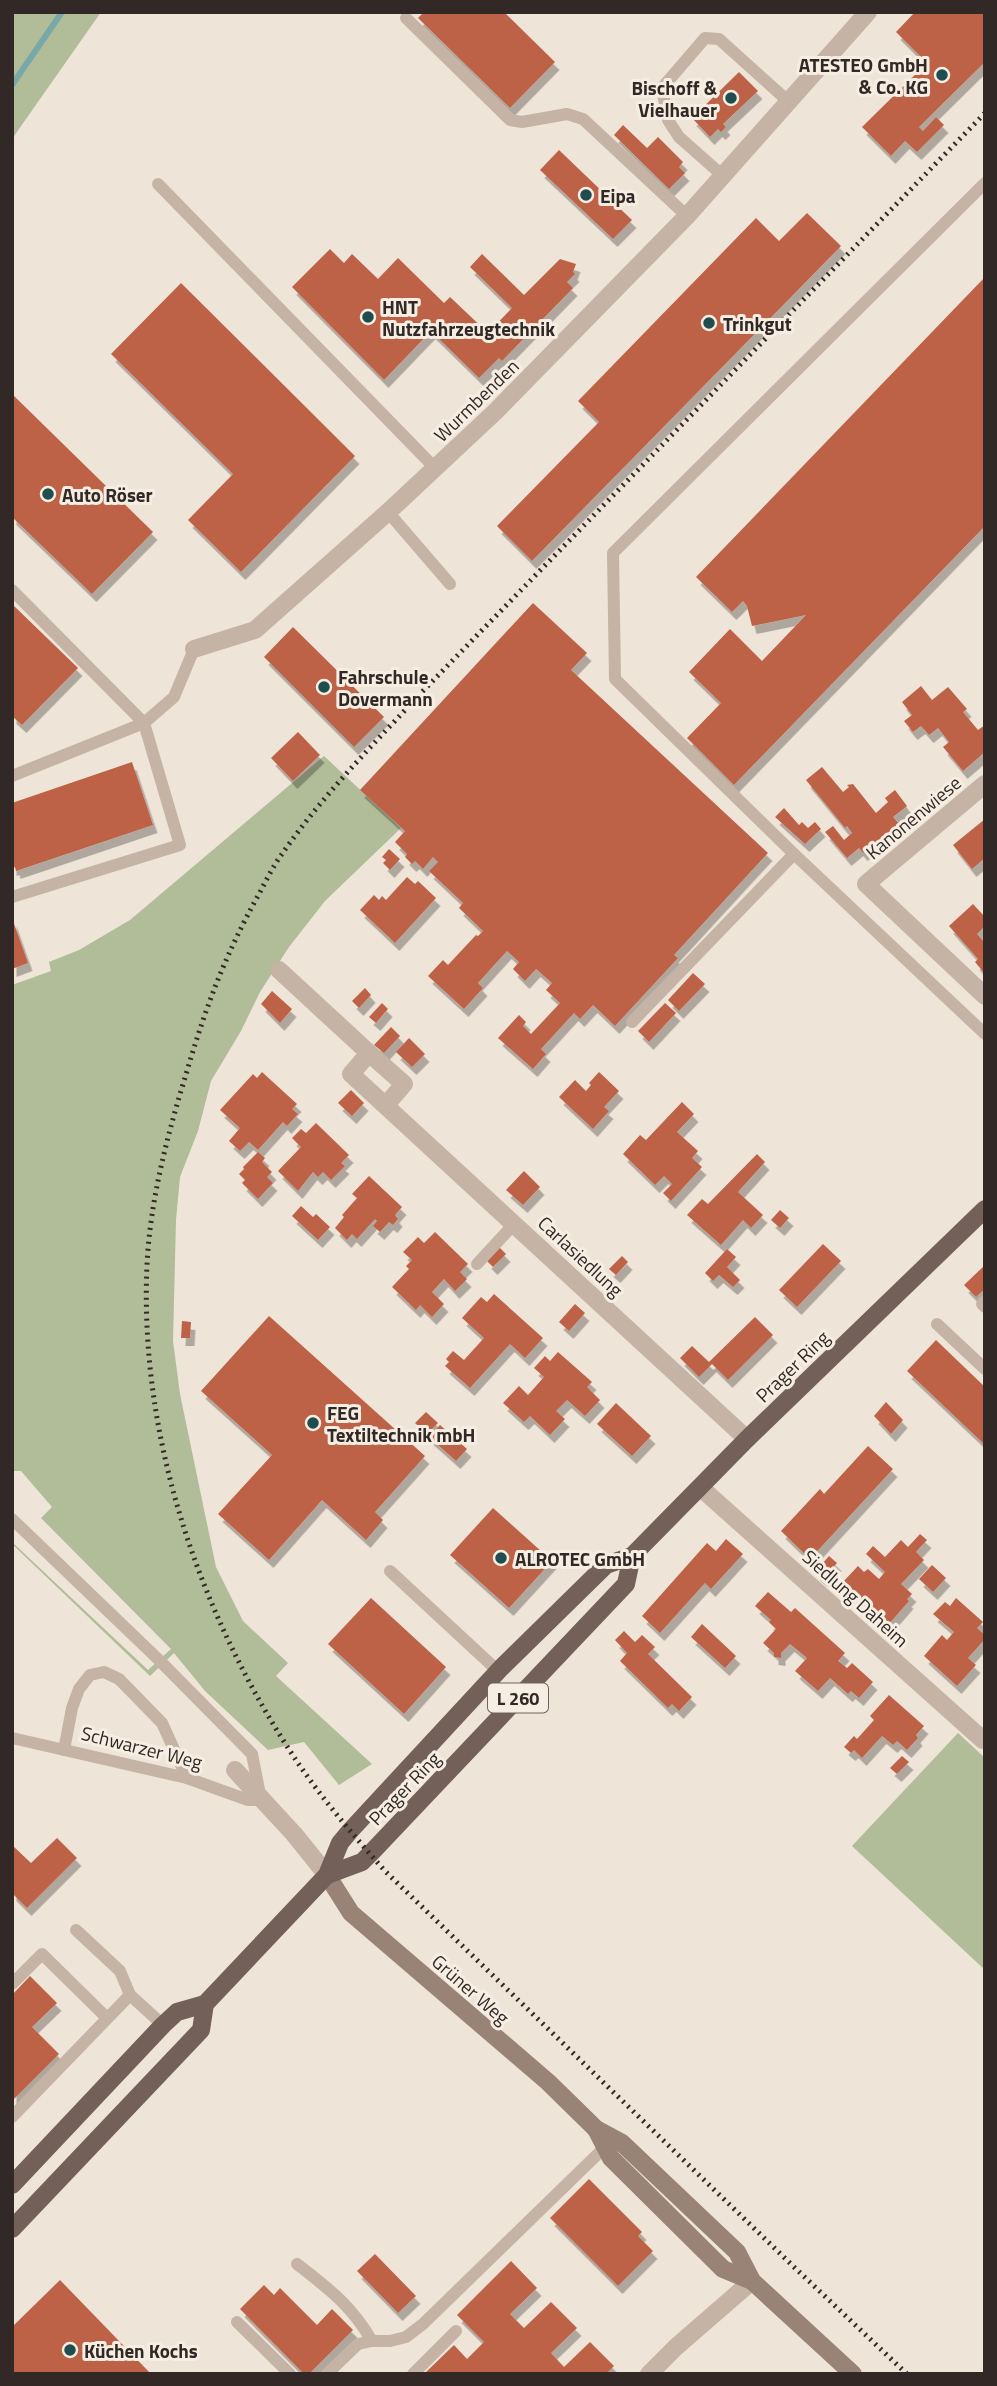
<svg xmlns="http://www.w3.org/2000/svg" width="997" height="2386" viewBox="0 0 997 2386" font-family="'Titillium Web',sans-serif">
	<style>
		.green { fill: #b1bc99 }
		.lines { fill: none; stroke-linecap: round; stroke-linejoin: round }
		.stream { stroke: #79a8a9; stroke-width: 6 }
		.building { fill: #bd6247; filter: url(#shadow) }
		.lane { stroke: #c5b3a5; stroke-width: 12 }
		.street { stroke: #c5b3a5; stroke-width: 18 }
		.secondary { stroke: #998377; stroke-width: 18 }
		.primary { stroke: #736058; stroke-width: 18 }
		.rail { stroke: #322926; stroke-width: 5; stroke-dasharray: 2 5; stroke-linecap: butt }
		.poi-dot { fill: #1f4d50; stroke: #f7eee3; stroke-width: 2.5 }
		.labels { text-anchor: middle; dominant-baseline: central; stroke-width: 6; stroke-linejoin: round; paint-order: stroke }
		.shield { fill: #f7eee3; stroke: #6d645f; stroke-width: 2 }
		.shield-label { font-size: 18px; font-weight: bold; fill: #322926 }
		.poi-label { font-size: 19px; font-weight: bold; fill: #322926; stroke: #f7eee3; text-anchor: start }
		.street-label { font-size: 19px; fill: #322926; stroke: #f7eee3 }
	</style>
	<defs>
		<filter id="shadow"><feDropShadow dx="4.5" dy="8" stdDeviation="0" flood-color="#0004"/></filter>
	</defs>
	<rect width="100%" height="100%" fill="#efe4d8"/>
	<!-- green -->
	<g class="green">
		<path d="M15,12H101L12,139V16Z"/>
		<path d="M324,756L401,828L325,901L289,947L260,992L241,1031L211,1081L198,1131L180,1177L176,1220L173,1341L180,1394L216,1567L243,1621L288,1663L276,1676L372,1764L339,1785L304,1742L268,1750L205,1691L174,1653L150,1676L12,1544V1542L148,1670L171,1649L41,1518L52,1507L21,1471H12V985L51,971L49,962L79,950L130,920Z"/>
		<path d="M958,1733L985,1758V1970L852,1846Z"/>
	</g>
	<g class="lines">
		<!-- stream -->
		<path class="stream" d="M12,85L62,12"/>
	</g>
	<!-- building -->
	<g class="building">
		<path d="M424,12H504L555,62L510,108L418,18Z"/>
		<path d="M915,12H985V62L919,127L923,131L936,117L944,125L917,152L905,141L891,156L862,127L927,63L896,32Z"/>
		<path d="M739,72L758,91L723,124L726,127L721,132L718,129L710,137L692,118Z"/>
		<path d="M623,125L647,148L658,137L683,162L679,167L685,173L669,189L614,135Z"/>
		<path d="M559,150L632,220L613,239L540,170Z"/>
		<path d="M807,213L841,246L532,561L497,526L599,422L578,401L756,218L779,241Z"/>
		<path d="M330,249L344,263L352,254L378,279L398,258L444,303L450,297L488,333L512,308L470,267L482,254L524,295L560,259L576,264L573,272L575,274L567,282L573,288L502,361L499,358L479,378L431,331L384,380L292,287Z"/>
		<path d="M985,277V526L734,785L687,738L721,703L689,672L730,629L762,661L806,615L752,626L747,606L743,601L732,612L696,577Z"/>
		<path d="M181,283L355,456L241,572L188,520L233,474L111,354Z"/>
		<path d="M12,394L153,532L92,594L12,517Z"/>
		<path d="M533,603L587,653L571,670L768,853L674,955L678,958L615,1026L593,1005L580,1019L574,1013L541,1049L546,1054L533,1069L498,1038L519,1015L526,1022L523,1026L531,1034L560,1003L546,990L552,983L536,969L525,981L513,969L519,962L507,951L478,983L483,988L464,1009L428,976L443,960L448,965L476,935L478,936L483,931L459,908L463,903L429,871L438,862L433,857L423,869L415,861L412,864L405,857L407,854L395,842L405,831L360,790Z"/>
		<path d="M12,604L78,668L22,725L12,716Z"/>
		<path d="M293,627L384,717L354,747L264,657Z"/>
		<path d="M921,686L932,700L948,687L967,709L963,712L978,730L985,725V752L963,771L943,747L949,742L938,728L929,735L921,726L913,732L904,721L912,715L902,702Z"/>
		<path d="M298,732L320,755L293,781L271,758Z"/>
		<path d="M132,762L153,825L16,871L15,867L12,868V803Z"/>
		<path d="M822,767L843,792L849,787L847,785L853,784L876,813L888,802L885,798L895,790L907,806L893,817L899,824L863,853L859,848L847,858L825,832L833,826L844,840L852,833L847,826L845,828L806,780Z"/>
		<path d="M784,808L799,825L802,822L808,828L815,822L821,829L805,844L775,817Z"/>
		<path d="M985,819V858L972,869L953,845Z"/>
		<path d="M389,849L400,859L390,870L383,863L386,860L382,857Z"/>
		<path d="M407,877L415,884L418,881L436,898L395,943L360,910L374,895L379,900L382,896L386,900Z"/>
		<path d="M973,904L985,917L983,928L977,934L985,943V974L975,962L978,959L949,926Z"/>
		<path d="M12,918L28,963L12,969Z"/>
		<path d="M693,973L705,984L679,1011L668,1000Z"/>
		<path d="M365,988L371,995L359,1008L352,1001Z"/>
		<path d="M272,991L292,1009L280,1023L261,1004Z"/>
		<path d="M382,1003L388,1009L376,1023L369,1017Z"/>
		<path d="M665,1003L676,1013L649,1042L638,1031Z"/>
		<path d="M391,1027L400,1036L384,1053L374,1045Z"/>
		<path d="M409,1038L425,1054L412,1067L396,1052Z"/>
		<path d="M262,1072L297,1104L292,1109L298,1114L287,1126L283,1122L258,1150L249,1142L240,1151L229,1141L240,1128L220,1110L253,1074L257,1078Z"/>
		<path d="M599,1072L619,1091L604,1107L609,1111L593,1129L559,1097L575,1080L586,1091L591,1085L589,1083Z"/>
		<path d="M351,1090L364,1103L352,1116L338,1103Z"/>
		<path d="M682,1102L694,1114L677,1132L698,1151L692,1158L702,1167L671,1201L663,1193L672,1184L664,1176L655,1185L623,1154L640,1135L646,1140Z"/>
		<path d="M316,1123L349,1155L341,1163L345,1166L331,1180L323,1172L318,1177L313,1172L298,1191L278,1171L301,1147L292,1138L301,1129L306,1133Z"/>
		<path d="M258,1152L265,1158L262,1162L272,1172L267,1177L273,1183L258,1199L242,1183L245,1180L239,1174L244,1169L243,1167Z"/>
		<path d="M757,1154L765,1162L738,1192L763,1215L751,1228L743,1220L721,1245L687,1215L702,1199L708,1204Z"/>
		<path d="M524,1171L540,1187L523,1205L506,1190Z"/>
		<path d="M369,1176L402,1207L395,1215L398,1219L393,1225L389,1222L380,1232L373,1226L377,1221L375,1219L357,1239L352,1234L347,1240L335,1228L344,1217L342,1215L357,1198L352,1194Z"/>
		<path d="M301,1206L313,1217L316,1214L330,1227L318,1240L292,1216Z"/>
		<path d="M780,1210L789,1218L780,1228L771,1220Z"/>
		<path d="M435,1232L468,1264L460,1272L467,1279L455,1291L444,1279L432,1292L444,1304L432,1317L420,1305L416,1310L392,1287L409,1269L406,1266L412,1260L403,1252L418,1237L424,1243Z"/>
		<path d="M823,1244L841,1261L797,1307L779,1290Z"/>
		<path d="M499,1247L506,1254L493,1267L487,1261Z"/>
		<path d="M727,1249L736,1257L727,1267L740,1280L733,1287L719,1275L713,1281L705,1273Z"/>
		<path d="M622,1256L628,1262L616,1275L609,1269Z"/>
		<path d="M985,1265V1289L976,1297L964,1285Z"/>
		<path d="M494,1294L543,1338L525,1358L510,1344L470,1388L445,1366L449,1362L446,1359L453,1351L464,1360L484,1338L462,1318L481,1297L487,1302Z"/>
		<path d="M575,1304L585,1313L569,1331L559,1322Z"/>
		<path d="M269,1316L425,1456L375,1512L383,1520L366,1540L322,1500L269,1560L218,1514L272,1455L201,1391Z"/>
		<path d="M755,1317L773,1335L728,1380L712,1364L699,1377L680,1358L692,1346L709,1362Z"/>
		<path d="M182,1321L191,1322L190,1338H181Z"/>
		<path d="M936,1340L985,1387V1445L907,1371Z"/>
		<path d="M558,1352L592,1382L587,1387L600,1400L585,1416L567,1400L556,1411L565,1419L550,1435L530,1416L524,1422L503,1403L519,1386L528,1395L544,1377L534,1368L545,1356L550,1361Z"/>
		<path d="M886,1402L903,1420L891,1434L874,1416Z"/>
		<path d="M616,1403L651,1436L632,1456L597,1424Z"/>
		<path d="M426,1412L438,1423L427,1434L415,1423Z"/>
		<path d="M440,1425L467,1449L456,1461L429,1437Z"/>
		<path d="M868,1446L893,1469L810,1559L781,1531L820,1489L824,1494Z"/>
		<path d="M493,1508L552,1561L509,1608L450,1555Z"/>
		<path d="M920,1534L927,1540L916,1552L924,1560L901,1584L912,1594L907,1599L909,1601L889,1624L843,1582L858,1566L864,1572L868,1569L879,1579L885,1572L866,1554L873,1546L885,1557L901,1540L908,1547Z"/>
		<path d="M726,1539L743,1554L711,1589L705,1583L660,1633L642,1616L707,1543L716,1551Z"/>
		<path d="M829,1556L837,1563L823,1579L815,1572Z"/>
		<path d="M932,1565L946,1578L933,1592L919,1579Z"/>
		<path d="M768,1592L791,1612L795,1608L845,1653L838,1661L847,1668L852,1663L873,1682L859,1698L851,1691L848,1694L830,1678L818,1691L795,1671L807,1658L790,1644L781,1653V1658L774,1657V1653L763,1643L776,1629L769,1622L771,1620L755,1606Z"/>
		<path d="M371,1598L446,1667L404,1714L328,1644Z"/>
		<path d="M956,1598L983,1622L977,1628L985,1635V1639L968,1658L976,1665L957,1686L924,1656L942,1635L947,1640L954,1632L933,1614L945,1602L950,1606Z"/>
		<path d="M702,1624L736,1656L725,1668L691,1637Z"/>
		<path d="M624,1631L635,1642L642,1635L655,1647L648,1654L692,1697L679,1711L672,1704L668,1708L620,1661L627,1653L615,1640Z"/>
		<path d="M889,1695L924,1726L916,1735L918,1738L907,1750L897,1741L893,1745L882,1736L862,1758L854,1750L851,1753L844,1747L854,1736L857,1739L874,1720L870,1716Z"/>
		<path d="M902,1756L909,1762L897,1774L890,1768Z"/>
		<path d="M57,1838L77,1858L27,1908L12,1893V1845L31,1863Z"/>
		<path d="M30,1976L57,2003L32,2027L59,2054L12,2101V1995Z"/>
		<path d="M589,2179L642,2232L638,2236L653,2251L618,2286L550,2218Z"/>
		<path d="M375,2254L416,2296L398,2313L357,2271Z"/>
		<path d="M511,2261L537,2288L510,2314L524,2328L551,2302L577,2328L551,2353L564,2367L590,2342L614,2366L606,2374H424L454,2345L467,2359L484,2342L457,2315Z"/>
		<path d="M60,2280L151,2374H12V2327Z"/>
		<path d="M264,2285L274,2295L280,2288L317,2325L332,2309L353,2330L309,2374H304L240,2309Z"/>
	</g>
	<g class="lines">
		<!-- lane -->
		<g class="lane">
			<path d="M406,18L510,120L522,122L567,114L583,119L687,216"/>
			<path d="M722,175L679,137L668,120L662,88L705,38L719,39L789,102"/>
			<path d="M985,183L613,553L615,679L794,854L985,1034"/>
			<path d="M158,184L435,468"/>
			<path d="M388,512L450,584"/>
			<path d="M12,590L144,723L180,845L12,897"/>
			<path d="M12,776L144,723L174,697L194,649"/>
			<path d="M632,1022L794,854"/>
			<path d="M477,1264L515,1223"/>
			<path d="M985,1301L982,1304L985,1307"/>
			<path d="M937,1324L985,1369"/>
			<path d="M12,1519L159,1660L252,1754L261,1800H248L187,1778L12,1738"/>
			<path d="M390,1571L498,1671"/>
			<path d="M64,1750L72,1708L79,1689L90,1675L104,1672L119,1679L162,1723L187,1778"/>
			<path d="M76,1930L120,1971L130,1995"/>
			<path d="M12,1984L42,1954L107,2018"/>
			<path d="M12,2117L130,1995L163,2025"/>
			<path d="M297,2264C329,2289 351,2305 372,2341"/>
			<path d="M237,2322L290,2374"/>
			<path d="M327,2374L358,2344L372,2341H390L406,2337L423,2324L605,2147"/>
			<path d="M413,2374L456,2331"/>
		</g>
		<!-- street -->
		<g class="street">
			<path d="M194,649L255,630L388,512L496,411L687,216L868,12"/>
			<path d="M985,784L866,884L985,996"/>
			<path d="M279,970L369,1053L351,1074L747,1439"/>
			<path d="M369,1053L404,1084L386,1105"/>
			<path d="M701,1488L983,1740L985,1738"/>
			<path d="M235,1770L294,1834L327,1875"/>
			<path d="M649,2374L676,2347L752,2281"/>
		</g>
		<!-- secondary -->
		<g class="secondary">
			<path d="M327,1875L351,1913L548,2082L596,2129L622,2143L737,2252L752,2281L853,2374"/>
			<path d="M596,2129L611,2158L723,2269L752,2281"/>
		</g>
		<!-- primary -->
		<g class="primary">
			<path d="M327,1875L362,1862L370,1854L626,1584L632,1556"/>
			<path d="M12,2185L163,2025L177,2012L205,2004L327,1875L340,1843L350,1831L501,1668L606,1565L632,1556L747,1439L985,1209"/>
			<path d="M12,2229L201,2030L205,2004"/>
		</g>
		<!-- rail -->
		<path class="rail" d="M907,2374L794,2267L385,1871C354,1836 324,1801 298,1763C201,1619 139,1439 147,1265C150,1200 168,1133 187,1071C206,1006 226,953 259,894C266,881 273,866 282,854C322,796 372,746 420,694L985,113"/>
	</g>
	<!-- markers -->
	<g class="poi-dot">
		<circle cx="942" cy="75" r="7"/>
		<circle cx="731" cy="98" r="7"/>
		<circle cx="586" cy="195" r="7"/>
		<circle cx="368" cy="317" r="7"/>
		<circle cx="709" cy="323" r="7"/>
		<circle cx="48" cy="494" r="7"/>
		<circle cx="324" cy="687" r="7"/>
		<circle cx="313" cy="1423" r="7"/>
		<circle cx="501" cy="1558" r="7"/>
		<circle cx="70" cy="2350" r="7"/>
	</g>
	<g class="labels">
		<!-- shield labels -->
		<rect class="shield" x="488" y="1683.5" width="60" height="29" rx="5"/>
		<g class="shield-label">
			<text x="518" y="1698">L 260</text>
		</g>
		<!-- poi labels -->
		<g class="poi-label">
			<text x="928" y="64" text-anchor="end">ATESTEO GmbH<tspan x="928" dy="22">&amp; Co. KG</tspan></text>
			<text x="717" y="87" text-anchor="end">Bischoff &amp;<tspan x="717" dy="22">Vielhauer</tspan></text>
			<text x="600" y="195">Eipa</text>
			<text x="382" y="306">HNT<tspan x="382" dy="22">Nutzfahrzeugtechnik</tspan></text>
			<text x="723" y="323">Trinkgut</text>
			<text x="62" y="494">Auto Röser</text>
			<text x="338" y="676">Fahrschule<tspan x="338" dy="22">Dovermann</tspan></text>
			<text x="327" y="1412">FEG<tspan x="327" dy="22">Textiltechnik mbH</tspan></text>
			<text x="515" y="1558">ALROTEC GmbH</text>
			<text x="84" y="2350">Küchen Kochs</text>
		</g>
		<!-- street labels -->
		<g class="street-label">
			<text transform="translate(476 400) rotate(-44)">Wurmbenden</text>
			<text transform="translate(913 817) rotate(-40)">Kanonenwiese</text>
			<text transform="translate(581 1256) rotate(43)">Carlasiedlung</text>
			<text transform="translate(792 1366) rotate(-44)">Prager Ring</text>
			<text transform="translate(856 1598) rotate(42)">Siedlung Daheim</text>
			<text transform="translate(142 1747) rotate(14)">Schwarzer Weg</text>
			<text transform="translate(404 1788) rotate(-46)">Prager Ring</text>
			<text transform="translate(471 1989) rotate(41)">Grüner Weg</text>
		</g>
	</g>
	<!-- border -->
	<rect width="997" height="2386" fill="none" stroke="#322926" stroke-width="28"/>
</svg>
